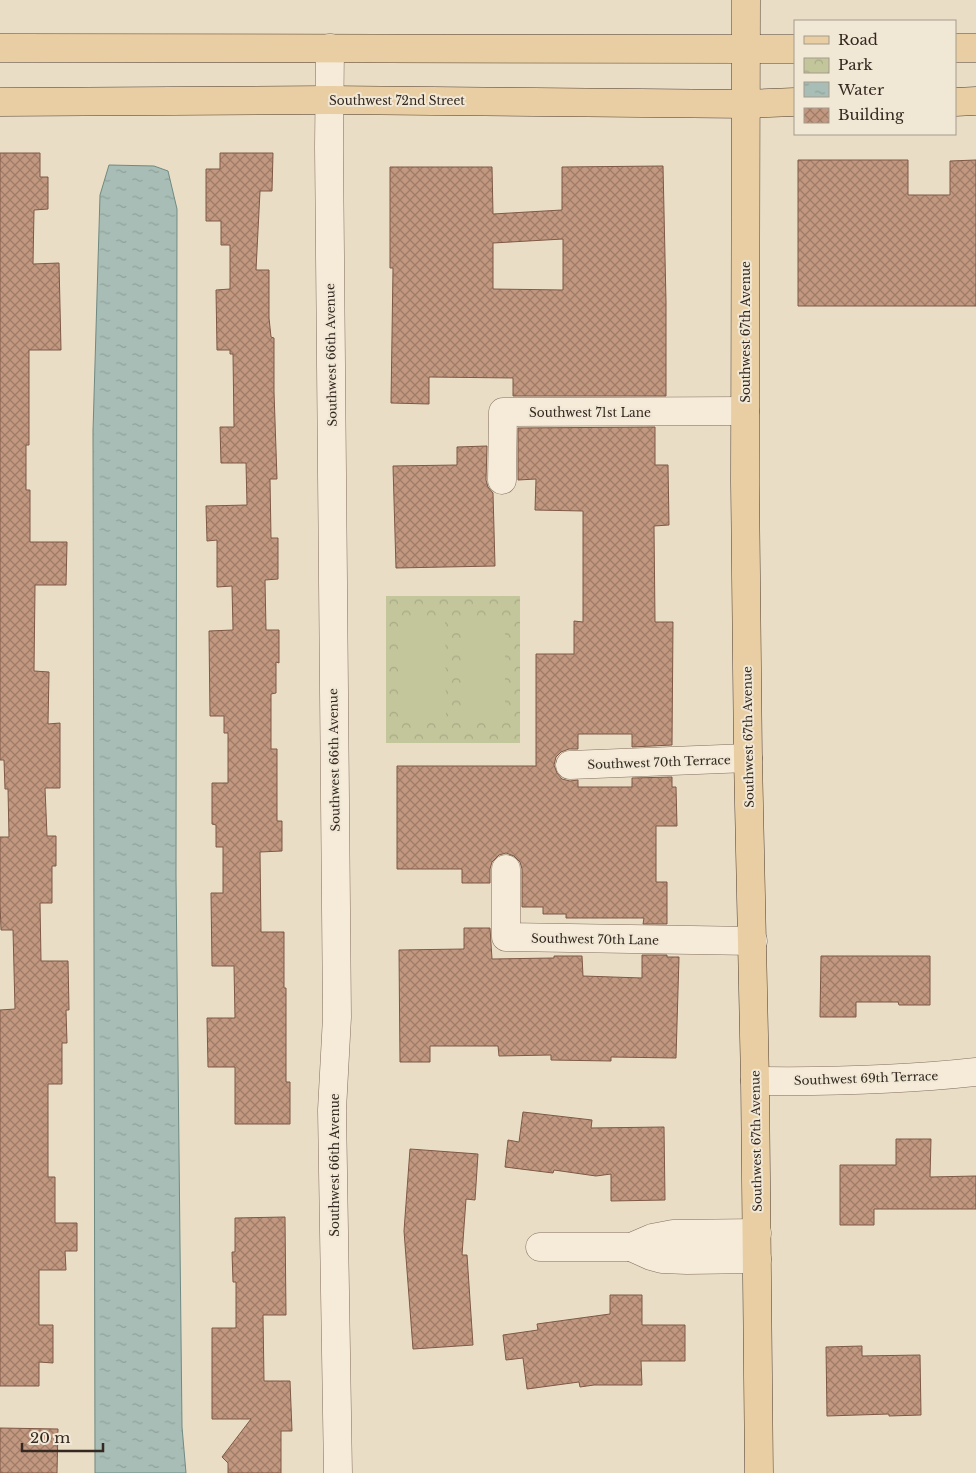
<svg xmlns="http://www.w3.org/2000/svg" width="976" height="1473" viewBox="0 0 976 1473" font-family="'Libre Baskerville',serif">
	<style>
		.park { fill: url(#park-crowns) }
		.garden { fill: #c3c69b }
		.water { fill: url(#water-ripples); stroke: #6f8a82 }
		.building { fill: url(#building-cross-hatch); stroke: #7e5946; fill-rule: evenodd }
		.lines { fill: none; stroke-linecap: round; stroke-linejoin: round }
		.minor-casing { stroke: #826f5e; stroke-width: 29 }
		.major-casing { stroke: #503e31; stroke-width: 29 }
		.minor { stroke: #f5ebd8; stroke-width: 28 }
		.major { stroke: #e8cea2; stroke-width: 28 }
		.labels { text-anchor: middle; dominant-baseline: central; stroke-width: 4; stroke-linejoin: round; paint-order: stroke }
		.street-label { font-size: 12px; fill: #342820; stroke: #f1e7d5 }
	</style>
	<defs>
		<pattern id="park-crowns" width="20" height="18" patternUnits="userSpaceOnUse" patternTransform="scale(1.25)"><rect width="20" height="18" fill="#c3c69b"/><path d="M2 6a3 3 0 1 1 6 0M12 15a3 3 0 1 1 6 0" fill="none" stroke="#a8aa85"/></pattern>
		<pattern id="water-ripples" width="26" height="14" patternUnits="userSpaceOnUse" patternTransform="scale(1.25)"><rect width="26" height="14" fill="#a7bdb5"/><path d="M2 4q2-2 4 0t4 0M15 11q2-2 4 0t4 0" fill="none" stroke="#90a29b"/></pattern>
		<pattern id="building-cross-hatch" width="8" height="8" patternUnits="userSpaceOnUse" patternTransform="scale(1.25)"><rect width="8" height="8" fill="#c39880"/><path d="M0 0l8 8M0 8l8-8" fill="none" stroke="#9f7c68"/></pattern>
	</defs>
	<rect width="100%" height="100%" fill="#e9ddc6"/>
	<!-- park -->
	<rect class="park" x="386" y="596" width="134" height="147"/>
	<!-- garden -->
	<g class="garden">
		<path d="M401,621H445L446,718H401Z"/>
		<rect x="461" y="621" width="44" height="96"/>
	</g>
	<!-- water -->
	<path class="water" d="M109,165L154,166L168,171L177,209L176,876L182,1427L186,1473H95L93,431L100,195Z"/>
	<!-- building -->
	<g class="building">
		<path d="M0,153H40V177H48V209L34,210L33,264L59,263L61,350H29V445H26V490H30V542H67L66,585H35L34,671L49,672L48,724L60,723V788H45L47,836H56V866H52V903H40L41,961H68L69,1010H66L67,1043H62V1084H48V1177H55V1223H77V1251H65L66,1270H39V1325H53V1363L39,1362V1386H0V1010L15,1009L13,930H1L0,903V837H9L8,789H5L4,760H0Z"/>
		<path d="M220,153H273L272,191H260L256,270H269V318L271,337L274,338V392L277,479H270L271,538H278V579L265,580L266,630H279V663L276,662V693L271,694V749H277V821H282V851L260,852L261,932H284V988H286V1082H290V1124H235V1067H208L207,1018H235L234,966H212L211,893H223V847H216V825L212,824V783H228V733H224V716H210L209,631L233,630L232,586L217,587V540L207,541L206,506L247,505L246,463H221L220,427H234L233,354H230V350H217L216,290L230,289V245H221V221H206V169H220Z"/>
		<path d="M798,160H908V195H950V161L976,160V306H798Z"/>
		<path d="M663,166L666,302V396H513V378L429,377V404L391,403L393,268H390V167H492L493,214L562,210V167ZM563,239V290L493,289V243Z"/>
		<path d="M655,427V465H668L669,525L654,526L655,622H673L672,745L632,747V734H578V749H569L561,752L556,757L554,765L557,773L562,779L570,781L578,780V787H632V778L672,777V787H676L677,826H656V882H667V924H643L644,918H566V914H543V907H522V869L520,862L514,856L506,853L499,855L492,862L490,869V883H462V869H397V766H536V654H574V621L583,622V511L535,510L536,479L518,480V428Z"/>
		<path d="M487,446L486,480L488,487L493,493L495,566L396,568L393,466L457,465V447Z"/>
		<path d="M464,928H490L492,959L554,958V956H582L583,976L642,978V955H667V957H679L676,1058L611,1057V1061L551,1060V1055L499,1056L498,1046H430V1062H400L399,950L464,949Z"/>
		<path d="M821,956H930V1005H899L898,1002H856V1017H820Z"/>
		<path d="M523,1112L592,1120L591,1128L664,1127L665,1200L611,1201V1174L596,1176L554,1170L553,1173L505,1167L508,1140L519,1142Z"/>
		<path d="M896,1139H931L930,1177L976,1176V1209H874V1225H840V1165H896Z"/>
		<path d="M410,1149L478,1154L475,1200L466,1199L462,1255H467L473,1345L413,1349L404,1231Z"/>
		<path d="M285,1217L286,1315H263L264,1381H290L292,1431H281V1473H228V1463L222,1457L251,1419H212V1328H236V1282H233L232,1252H235V1218Z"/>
		<path d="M610,1295H642V1325H685V1361H641L642,1385H594L580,1387L579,1382L527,1389L523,1358L506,1360L503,1335L538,1330L537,1324L610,1314Z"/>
		<path d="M862,1346V1356L920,1355L921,1415L889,1416V1414L827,1416L826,1347Z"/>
		<path d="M0,1428L58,1429L57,1473H0Z"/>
	</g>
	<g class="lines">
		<defs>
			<g id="minor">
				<path d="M330,48L329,147L337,1017L332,1110L338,1473"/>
				<path d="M502,480L503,412L745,411"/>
				<path d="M570,765L748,758"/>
				<path d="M506,869V937L753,941"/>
				<path d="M755,1081C829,1082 903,1080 976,1072"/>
				<path d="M540,1247H631L652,1238L673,1234L757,1233"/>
				<path d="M631,1247L651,1256L662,1259L687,1260L757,1259"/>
			</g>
			<g id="major">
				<path d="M746,0L745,483L748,758L755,1081L759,1473"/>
				<path d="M0,48L795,49"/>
				<path d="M955,48H976"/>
				<path d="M0,102L330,100L746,104L795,102"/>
				<path d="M955,102L976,101"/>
			</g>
		</defs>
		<!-- minor casing -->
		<use href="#minor" class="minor-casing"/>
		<!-- major casing -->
		<use href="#major" class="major-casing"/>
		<!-- minor -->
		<use href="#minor" class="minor"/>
		<!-- major -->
		<use href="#major" class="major"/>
	</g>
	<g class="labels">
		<!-- street labels -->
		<g class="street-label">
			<text x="397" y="100">Southwest 72nd Street</text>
			<text transform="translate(745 332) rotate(-90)">Southwest 67th Avenue</text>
			<text transform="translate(331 355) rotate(-91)">Southwest 66th Avenue</text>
			<text x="590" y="412">Southwest 71st Lane</text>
			<text transform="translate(748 737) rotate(-91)">Southwest 67th Avenue</text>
			<text transform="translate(334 760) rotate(-91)">Southwest 66th Avenue</text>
			<text transform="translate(659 762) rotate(-2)">Southwest 70th Terrace</text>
			<text transform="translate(595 939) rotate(1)">Southwest 70th Lane</text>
			<text transform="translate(866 1078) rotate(-2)">Southwest 69th Terrace</text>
			<text transform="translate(756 1141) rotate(-91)">Southwest 67th Avenue</text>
			<text transform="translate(334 1165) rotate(-90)">Southwest 66th Avenue</text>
		</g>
	</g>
	<!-- legend -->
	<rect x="794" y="20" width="162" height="115" fill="#f1e7d5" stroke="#a59b8d"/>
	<rect x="804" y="36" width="25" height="8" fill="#e8cea2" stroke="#a59b8d"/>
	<text x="838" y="45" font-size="15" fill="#342820">Road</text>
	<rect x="804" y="58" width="25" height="15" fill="url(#park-crowns)" stroke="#a59b8d"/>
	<text x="838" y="70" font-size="15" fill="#342820">Park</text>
	<rect x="804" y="82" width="25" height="15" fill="url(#water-ripples)" stroke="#a59b8d"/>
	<text x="838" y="95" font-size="15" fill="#342820">Water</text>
	<rect x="804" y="108" width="25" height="15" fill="url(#building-cross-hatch)" stroke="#a59b8d"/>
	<text x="838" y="120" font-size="15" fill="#342820">Building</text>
	<!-- scale -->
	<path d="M22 1443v8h81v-8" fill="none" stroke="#342820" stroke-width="2.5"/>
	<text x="30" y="1443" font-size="15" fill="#342820" stroke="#f1e7d5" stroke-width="4" paint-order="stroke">20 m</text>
</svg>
